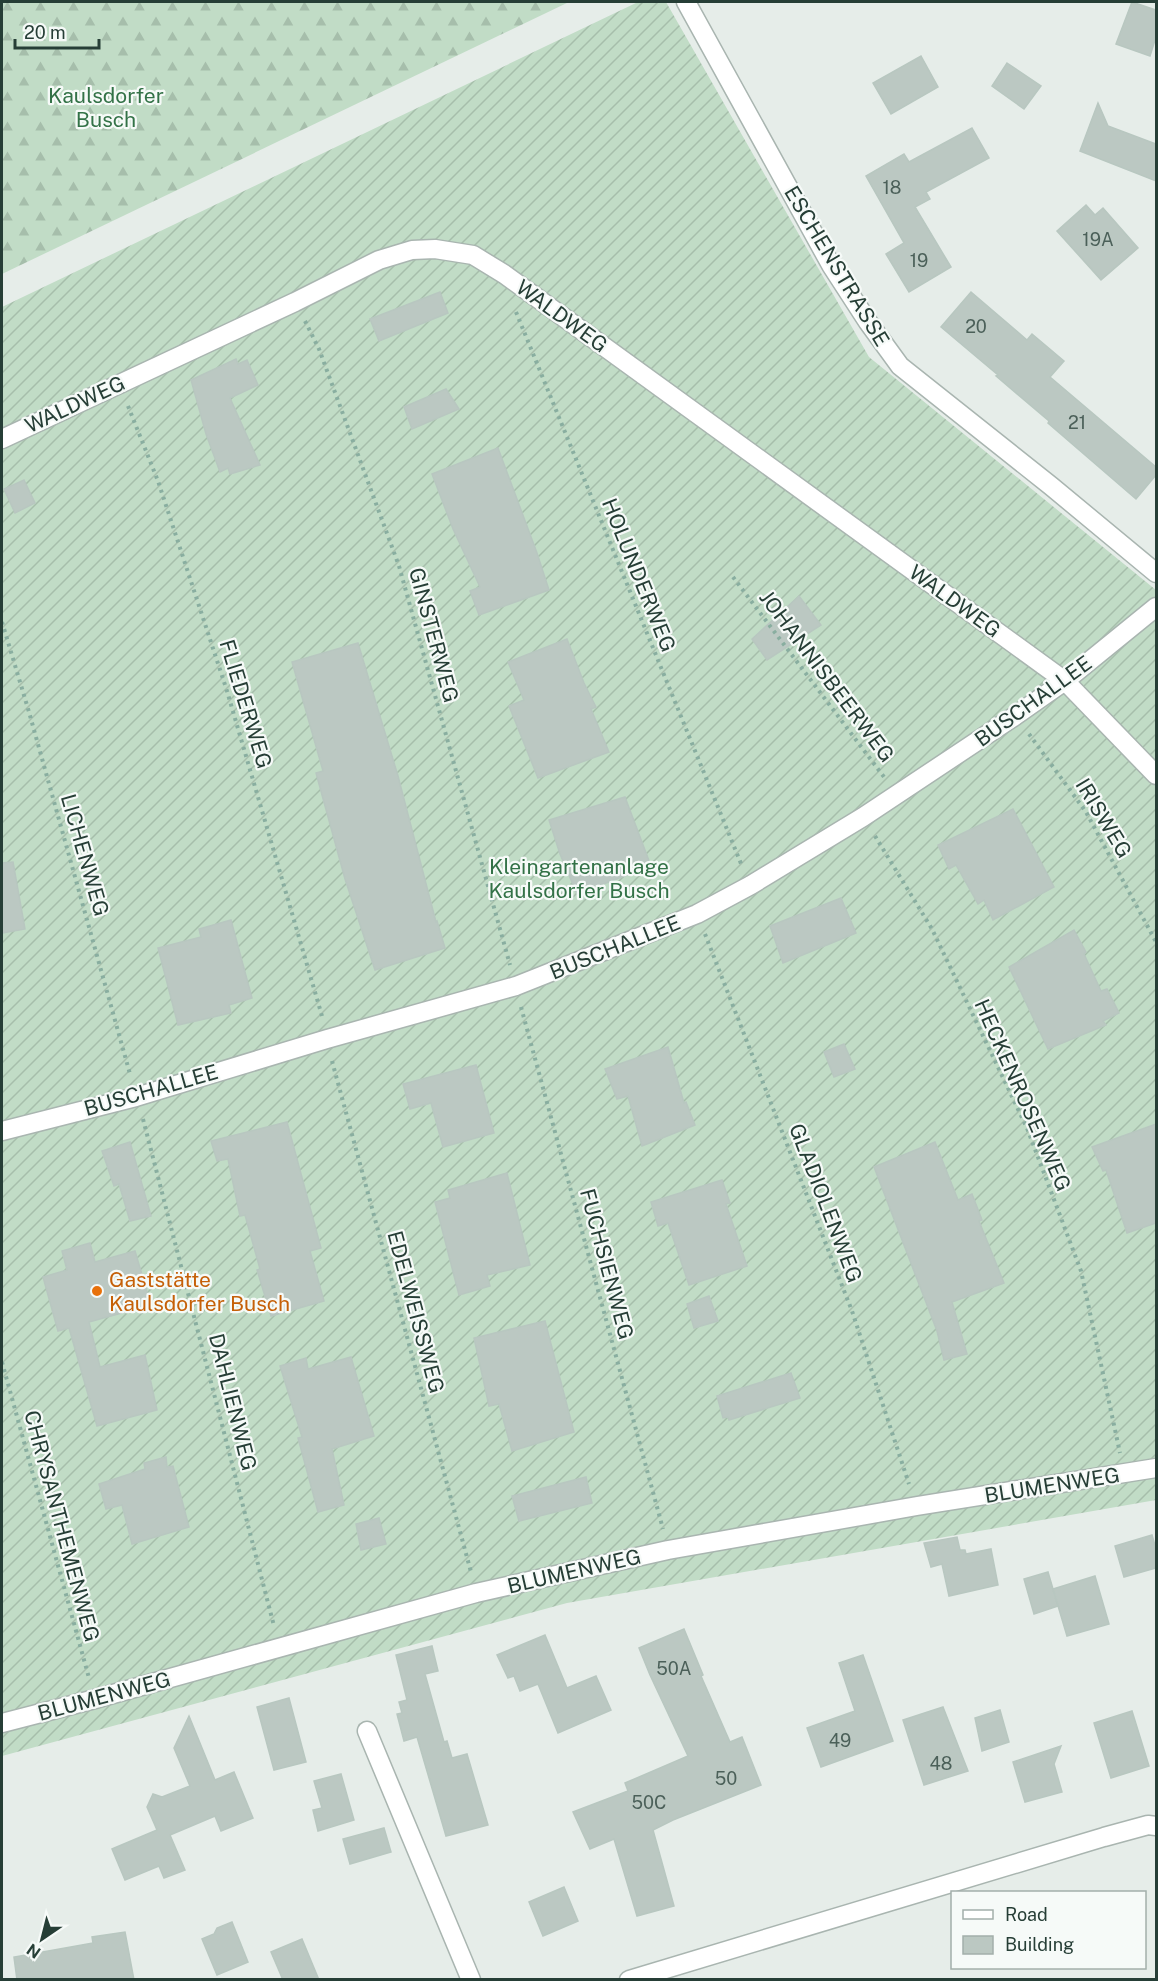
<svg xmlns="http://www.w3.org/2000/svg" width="1158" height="1981" viewBox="0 0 1158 1981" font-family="'Public Sans',sans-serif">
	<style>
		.forest { fill: url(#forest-firs) }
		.garden { fill: url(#garden-furrows) }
		.building { fill: #bbc8c2; stroke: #b8c7c0; stroke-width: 1.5 }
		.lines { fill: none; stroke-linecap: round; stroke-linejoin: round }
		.minor-casing { stroke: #a9b5b0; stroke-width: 21 }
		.path { stroke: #89aea0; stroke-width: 4; stroke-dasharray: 3 4.5; stroke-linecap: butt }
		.minor { stroke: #fff; stroke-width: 18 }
		.food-dot { fill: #e8710a; stroke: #f6faf8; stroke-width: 2 }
		.labels { text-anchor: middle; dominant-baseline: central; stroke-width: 4.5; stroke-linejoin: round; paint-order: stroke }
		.number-label { font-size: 18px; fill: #4b6059 }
		.park-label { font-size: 21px; fill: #337247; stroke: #f6faf8 }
		.street-label { font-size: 21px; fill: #263e36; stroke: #f6faf8 }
		.food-label { font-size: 21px; fill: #c56008; stroke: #f6faf8; text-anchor: start }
	</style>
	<defs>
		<pattern id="forest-firs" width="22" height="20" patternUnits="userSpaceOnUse" patternTransform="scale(1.5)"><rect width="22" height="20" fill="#c1dcc6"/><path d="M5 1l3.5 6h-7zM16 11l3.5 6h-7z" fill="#a6beab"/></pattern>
		<pattern id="garden-furrows" width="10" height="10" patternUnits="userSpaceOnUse" patternTransform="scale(1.5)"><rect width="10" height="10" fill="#c1dcc6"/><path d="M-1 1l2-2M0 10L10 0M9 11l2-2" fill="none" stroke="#a6beab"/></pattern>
	</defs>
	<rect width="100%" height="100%" fill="#e6ede9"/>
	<!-- forest -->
	<path class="forest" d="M2,2H569L2,274Z"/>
	<!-- garden -->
	<path class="garden" d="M638,2H666L869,357L1156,590V1500L567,1603L2,1756V307Z"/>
	<!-- building -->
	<g class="building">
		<path d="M1132,2L1156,10V37L1150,56L1116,44Z"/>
		<path d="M921,56L938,87L891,114L873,83Z"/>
		<path d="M1007,63L1041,86L1024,109L992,86Z"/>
		<path d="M1098,103L1108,126L1156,144V181L1080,151Z"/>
		<path d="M972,128L989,158L926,192L930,199L915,207L951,267L909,292L886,254L904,243L866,176L904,154L909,162Z"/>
		<path d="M1086,205L1095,215L1103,208L1138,248L1101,280L1057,231Z"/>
		<path d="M440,292L448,313L379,341L370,319Z"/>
		<path d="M971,292L1027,340L1032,334L1064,361L1050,377L1156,467V475L1136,499L1048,423L1049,421L996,376L998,375L941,327Z"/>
		<path d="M236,359L238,364L247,360L258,385L230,398L260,465L230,474L228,468L220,472L206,434L191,380Z"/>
		<path d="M446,389L459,409L412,429L404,407Z"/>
		<path d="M498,448L537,553L549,590L479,615L470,591L480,587L453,529L432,474Z"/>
		<path d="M24,480L35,503L15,513L4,489Z"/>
		<path d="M799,596L821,625L767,660L752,639Z"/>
		<path d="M567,639L584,683L596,707L591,709L609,752L538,778L509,706L524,700L508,662Z"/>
		<path d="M358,643L398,776L436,922L437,921L445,948L375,970L345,879L316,773L323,771L292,662Z"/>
		<path d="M625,797L651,866L577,894L560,854L549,820Z"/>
		<path d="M1013,809L1054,887L993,920L984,900L978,904L956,865L949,869L938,845Z"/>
		<path d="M13,862L25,929L2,933V863Z"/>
		<path d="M841,898L856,933L783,963L770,926Z"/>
		<path d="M231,920L252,998L229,1005L231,1013L178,1025L158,948L201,937L199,929Z"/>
		<path d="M1074,930L1086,952L1084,954L1101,991L1107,989L1119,1013L1103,1021L1106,1025L1048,1049L1009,967Z"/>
		<path d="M844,1044L855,1069L834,1077L824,1052Z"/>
		<path d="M668,1047L684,1103L686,1102L695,1125L642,1146L628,1096L617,1099L605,1069Z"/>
		<path d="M476,1065L494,1133L443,1147L431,1103L410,1109L403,1084Z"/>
		<path d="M287,1122L321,1248L310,1251L324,1301L271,1316L257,1270L260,1269L245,1215L240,1216L228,1159L217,1161L211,1141Z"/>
		<path d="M1156,1124V1223L1127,1233L1106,1170L1103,1171L1092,1147Z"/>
		<path d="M130,1142L151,1216L130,1221L119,1184L114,1186L102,1151Z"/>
		<path d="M935,1142L958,1200L972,1194L982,1220L979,1221L1004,1283L952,1302L967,1354L944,1360L937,1331L874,1167Z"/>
		<path d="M507,1173L530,1265L487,1275L490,1286L459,1295L435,1202L450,1198L448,1190Z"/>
		<path d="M722,1180L730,1203L726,1204L747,1266L689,1285L668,1223L658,1226L651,1202Z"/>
		<path d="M90,1243L95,1262L135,1251L151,1305L89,1322L100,1367L145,1355L157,1410L97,1426L69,1328L58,1331L43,1277L67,1270L62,1251Z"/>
		<path d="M709,1296L718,1321L694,1328L687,1304Z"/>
		<path d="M545,1321L574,1432L512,1451L499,1404L489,1406L474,1338Z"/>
		<path d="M351,1357L374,1436L332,1449L344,1505L318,1512L298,1438L302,1437L280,1366L306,1358L308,1369Z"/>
		<path d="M791,1373L800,1398L729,1420L728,1417L723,1418L717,1396Z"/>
		<path d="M166,1457L167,1467L173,1466L189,1527L132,1544L122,1505L106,1509L99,1484L145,1469L144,1463Z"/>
		<path d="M586,1477L592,1503L519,1521L512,1496Z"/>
		<path d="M379,1518L386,1544L361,1550L356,1524Z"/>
		<path d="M1152,1535L1156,1549V1568L1124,1577L1115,1546Z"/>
		<path d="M957,1537L960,1550H965L966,1554L991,1549L998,1585L949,1596L942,1564L931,1567L924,1543Z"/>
		<path d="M1048,1572L1058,1606L1034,1614L1024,1579Z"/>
		<path d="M1095,1576L1109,1624L1067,1636L1053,1589Z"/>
		<path d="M684,1629L703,1675L701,1676L730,1742L742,1737L761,1785L673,1820L653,1830L674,1906L637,1916L614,1839L590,1849L573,1812L628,1791L625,1783L688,1756L650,1675L639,1648Z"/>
		<path d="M545,1635L567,1688L596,1676L611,1710L558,1733L538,1684L520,1691L514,1676L508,1678L497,1655Z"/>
		<path d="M432,1646L438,1671L425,1674L444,1742L447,1741L452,1758L467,1754L488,1825L446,1836L417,1737L404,1741L397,1714L402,1713L399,1702L407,1700L396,1655Z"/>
		<path d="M863,1655L893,1741L821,1767L807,1728L855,1711L839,1663Z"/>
		<path d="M289,1698L306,1762L274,1770L257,1707Z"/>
		<path d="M943,1707L968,1771L924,1785L903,1720Z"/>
		<path d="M1000,1710L1009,1742L982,1751L975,1718Z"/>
		<path d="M1132,1711L1149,1766L1111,1778L1094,1723Z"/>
		<path d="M189,1716L215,1780L234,1772L253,1818L221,1831L215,1816L170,1835L185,1870L164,1878L159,1866L125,1880L112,1849L157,1830L147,1807L153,1794L162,1797L190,1786L174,1748Z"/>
		<path d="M1061,1746L1054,1764L1062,1792L1025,1802L1013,1762Z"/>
		<path d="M341,1774L354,1820L318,1831L313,1810L322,1808L314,1781Z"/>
		<path d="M384,1828L391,1852L350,1864L343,1839Z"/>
		<path d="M564,1887L578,1921L543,1936L529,1902Z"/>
		<path d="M232,1922L248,1962L217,1975L202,1939L214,1934L217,1928Z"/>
		<path d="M125,1932L134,1980H17L14,1957L93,1943L92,1937Z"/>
		<path d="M302,1939L319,1980H283L271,1952Z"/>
	</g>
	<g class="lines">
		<defs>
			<g id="minor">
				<path d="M686,2L831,265L868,322L900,366L1051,486L1156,573"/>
				<path d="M2,439L295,302L379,260L412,250L435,249L473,255L504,274L1065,681L1156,775"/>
				<path d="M2,1131L136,1097L327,1039L516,986L697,914L751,885L863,817L1015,716L1065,681L1156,607"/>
				<path d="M2,1723L95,1699L476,1593L668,1550L917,1506L1156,1468"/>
				<path d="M367,1731L471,1980"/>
				<path d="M629,1980L1104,1837L1148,1825L1156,1826"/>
			</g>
		</defs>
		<!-- minor casing -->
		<use href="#minor" class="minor-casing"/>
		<!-- path -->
		<g class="path">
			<path d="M516,312L742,866"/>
			<path d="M305,321L319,349L399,566L510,965"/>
			<path d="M128,406L158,481L227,691L322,1016"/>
			<path d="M733,577L884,777"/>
			<path d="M2,622L29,712L130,1074"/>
			<path d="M1029,734L1086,812L1156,942"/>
			<path d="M875,836L932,929L1027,1128L1081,1271L1120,1453"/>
			<path d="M705,934L852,1311L909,1484"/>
			<path d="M521,1007L663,1529"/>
			<path d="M332,1061L471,1572"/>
			<path d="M143,1119L274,1626"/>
			<path d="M2,1362L89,1678"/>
		</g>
		<!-- minor -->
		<use href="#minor" class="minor"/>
	</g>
	<!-- markers -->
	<circle class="food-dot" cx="97" cy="1291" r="6"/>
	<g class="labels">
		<!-- number labels -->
		<g class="number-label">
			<text x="892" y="187">18</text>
			<text x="1098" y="239">19A</text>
			<text x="919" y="260">19</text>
			<text x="976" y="326">20</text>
			<text x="1077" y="422">21</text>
			<text x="674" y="1668">50A</text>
			<text x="840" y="1740">49</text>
			<text x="941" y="1763">48</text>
			<text x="726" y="1778">50</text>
			<text x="649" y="1802">50C</text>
		</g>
		<!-- park labels -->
		<g class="park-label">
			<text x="106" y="95">Kaulsdorfer<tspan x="106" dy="24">Busch</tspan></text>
			<text x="579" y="866">Kleingartenanlage<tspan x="579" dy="24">Kaulsdorfer Busch</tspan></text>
		</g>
		<!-- street labels -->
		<g class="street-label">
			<text transform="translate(837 266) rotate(59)">ESCHENSTRASSE</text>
			<text transform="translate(562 316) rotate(36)">WALDWEG</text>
			<text transform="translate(75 404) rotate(-25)">WALDWEG</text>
			<text transform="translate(639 575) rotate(68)">HOLUNDERWEG</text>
			<text transform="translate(955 601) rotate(36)">WALDWEG</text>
			<text transform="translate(434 635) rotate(75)">GINSTERWEG</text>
			<text transform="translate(827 676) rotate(53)">JOHANNISBEERWEG</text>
			<text transform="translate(1033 701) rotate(-36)">BUSCHALLEE</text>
			<text transform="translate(246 704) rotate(73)">FLIEDERWEG</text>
			<text transform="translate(1104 818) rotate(59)">IRISWEG</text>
			<text transform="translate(85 855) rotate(74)">LICHENWEG</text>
			<text transform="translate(615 947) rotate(-22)">BUSCHALLEE</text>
			<text transform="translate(151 1090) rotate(-16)">BUSCHALLEE</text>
			<text transform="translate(1023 1095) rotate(66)">HECKENROSENWEG</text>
			<text transform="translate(826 1203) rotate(69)">GLADIOLENWEG</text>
			<text transform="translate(607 1264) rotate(75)">FUCHSIENWEG</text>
			<text transform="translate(416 1312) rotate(75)">EDELWEISSWEG</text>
			<text transform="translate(233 1402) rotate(76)">DAHLIENWEG</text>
			<text transform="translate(1052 1485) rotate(-9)">BLUMENWEG</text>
			<text transform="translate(62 1526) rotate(75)">CHRYSANTHEMENWEG</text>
			<text transform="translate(574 1571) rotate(-13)">BLUMENWEG</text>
			<text transform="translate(104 1696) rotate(-15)">BLUMENWEG</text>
		</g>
		<!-- food labels -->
		<g class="food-label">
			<text x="109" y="1279">Gaststätte<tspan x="109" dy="24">Kaulsdorfer Busch</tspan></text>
		</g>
	</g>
	<!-- border -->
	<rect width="1158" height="1981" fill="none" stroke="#263e36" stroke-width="6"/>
	<!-- legend -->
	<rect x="951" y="1891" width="195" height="78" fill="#f6faf8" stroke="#a3afaa" stroke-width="1.5"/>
	<rect x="963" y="1910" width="30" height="9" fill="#ffffff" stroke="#a3afaa" stroke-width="1.5"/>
	<text x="1005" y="1921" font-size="18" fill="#263e36">Road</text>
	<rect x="963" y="1936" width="30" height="18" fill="#bbc8c2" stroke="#a3afaa" stroke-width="1.5"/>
	<text x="1005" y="1951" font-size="18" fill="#263e36">Building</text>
	<!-- north arrow -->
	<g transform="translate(42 1939) rotate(215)" stroke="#f6faf8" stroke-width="4.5" paint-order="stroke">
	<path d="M0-4.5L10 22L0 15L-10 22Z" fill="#263e36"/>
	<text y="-9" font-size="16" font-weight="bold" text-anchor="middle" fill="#263e36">N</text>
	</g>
	<!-- scale -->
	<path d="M15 39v9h84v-9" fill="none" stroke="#263e36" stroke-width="3"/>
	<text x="24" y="39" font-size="18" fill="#263e36" stroke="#f6faf8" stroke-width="4.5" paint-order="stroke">20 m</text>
</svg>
